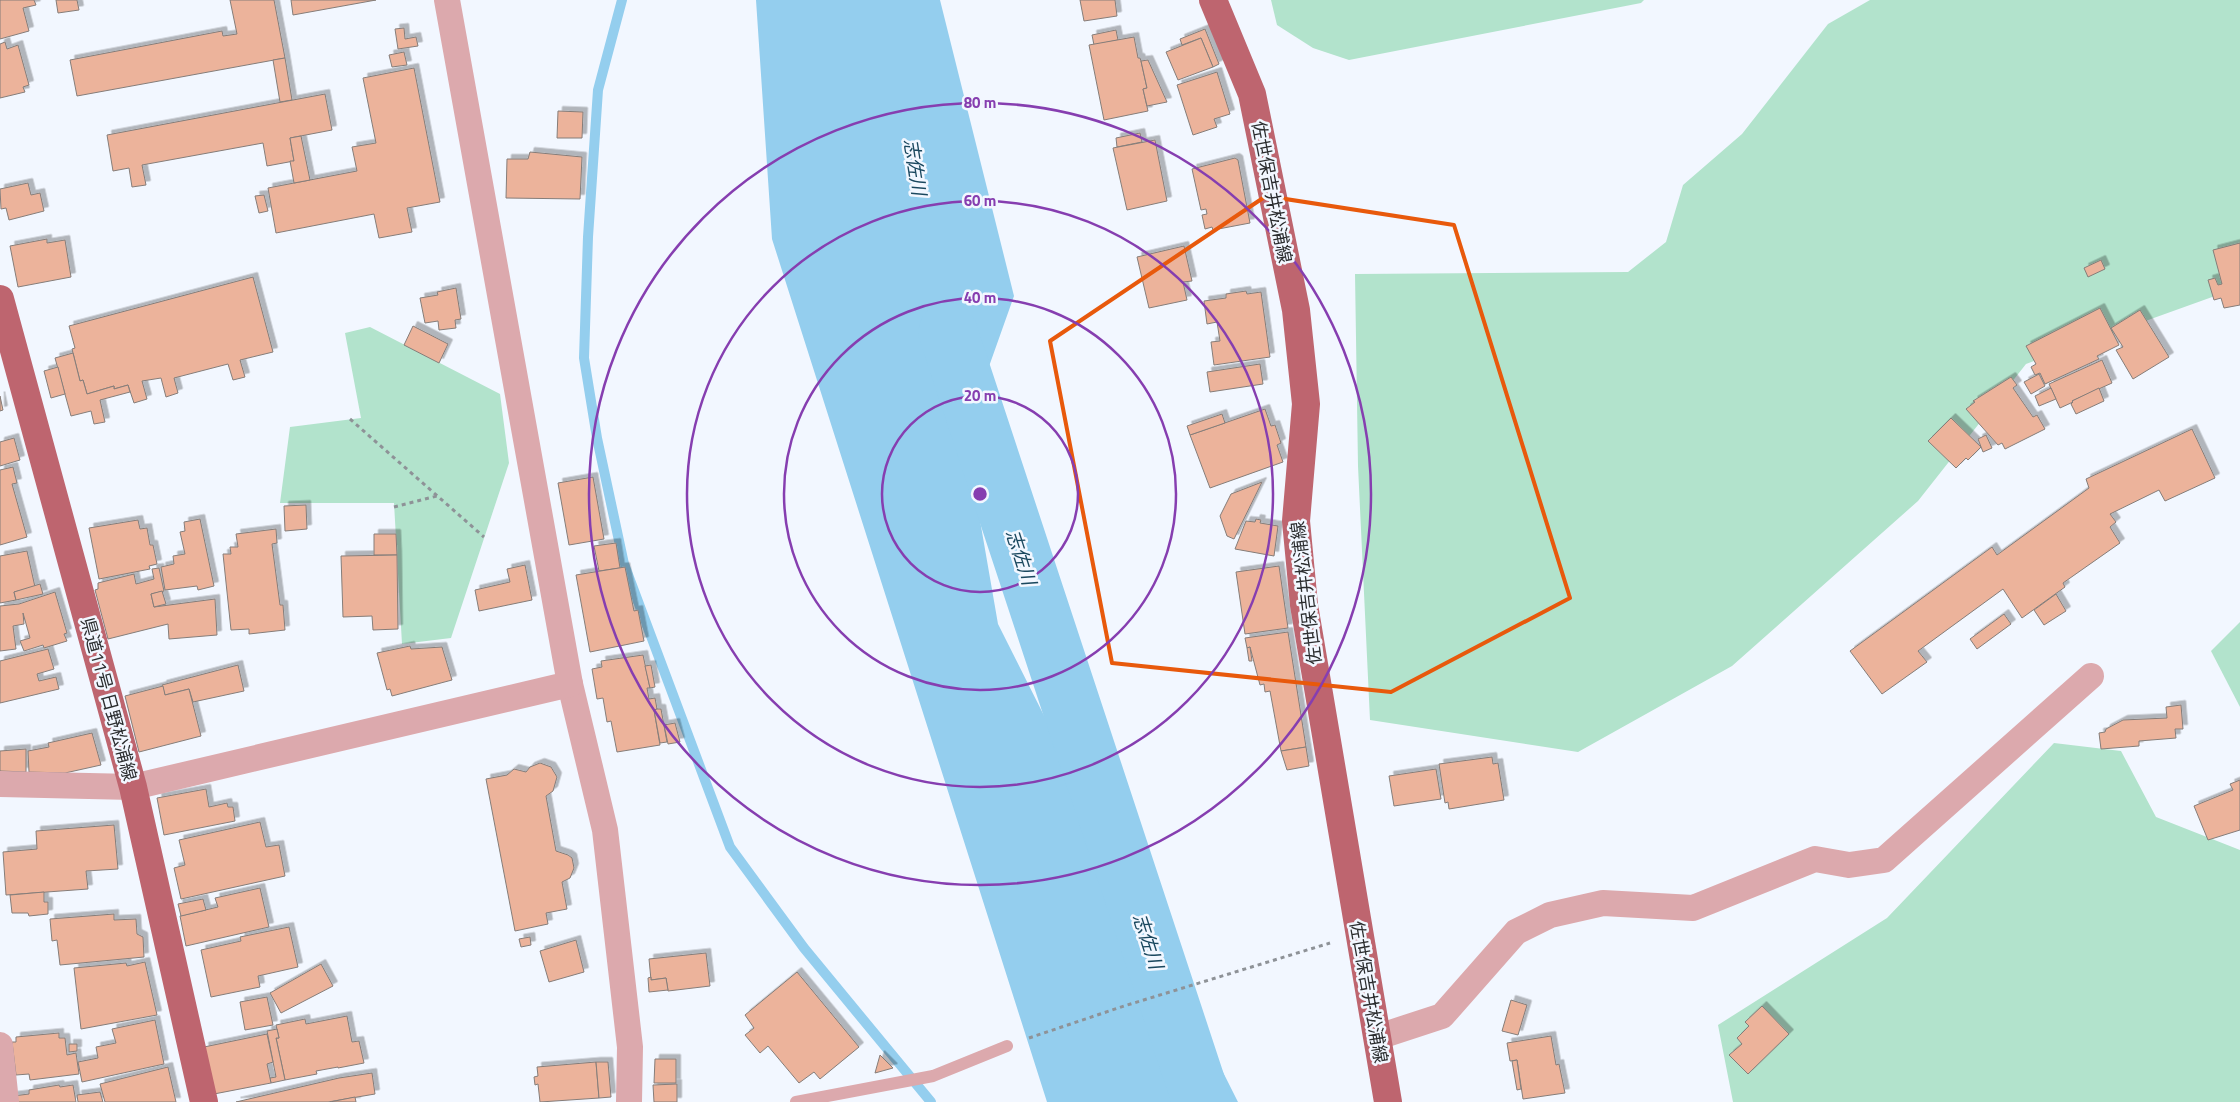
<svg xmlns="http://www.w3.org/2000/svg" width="2240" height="1102" viewBox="0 0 2240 1102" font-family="'Titillium Web','Noto Sans JP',sans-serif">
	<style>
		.green { fill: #b2e3cc }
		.water { fill: #94ceee }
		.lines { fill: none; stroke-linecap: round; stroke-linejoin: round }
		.stream { stroke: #94ceee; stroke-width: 10 }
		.river { stroke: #94ceee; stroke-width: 59 }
		.building { fill: #ecb39b; stroke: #857d79; filter: url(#shadow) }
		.path { stroke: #8e9297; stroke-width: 3; stroke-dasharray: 4 4; stroke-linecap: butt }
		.lane { stroke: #dca9ad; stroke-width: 12 }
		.street { stroke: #dca9ad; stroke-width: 26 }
		.primary { stroke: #be656f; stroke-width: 28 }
		.marked { fill: none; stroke: #e8590c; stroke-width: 4; stroke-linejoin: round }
		.ring { fill: none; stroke: #863eb0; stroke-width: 2.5 }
		.labels { text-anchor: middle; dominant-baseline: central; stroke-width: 5; stroke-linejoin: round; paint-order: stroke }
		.street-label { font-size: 18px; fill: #2b2d2f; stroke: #f2f7ff }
		.water-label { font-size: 19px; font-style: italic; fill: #1a485f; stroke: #f2f7ff }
		.centre { fill: #863eb0; stroke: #f2f7ff; stroke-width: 2.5 }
		.ring-label { font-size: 15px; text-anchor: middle; font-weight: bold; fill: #863eb0; stroke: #f2f7ff; stroke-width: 5; stroke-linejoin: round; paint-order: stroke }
	</style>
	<defs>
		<filter id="shadow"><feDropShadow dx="4.5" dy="-4.5" stdDeviation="0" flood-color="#0004"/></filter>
	</defs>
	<rect width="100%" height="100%" fill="#f2f7ff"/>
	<!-- green -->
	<g class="green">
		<path d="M1271,0H1644L1641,3L1349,60L1313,48L1277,25Z"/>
		<path d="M1870,0H2240V287L2026,364L1918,501L1732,666L1578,752L1370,720L1358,466L1355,274L1628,272L1666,242L1683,185L1742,134L1828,24Z"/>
		<path d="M370,327L500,394L509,463L451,638L402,644L394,503H280L290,427L361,418L345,333Z"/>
		<path d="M2240,622V707L2211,651Z"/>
		<path d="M2054,743L2121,751L2156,817L2240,850V1102H1733L1718,1025L1887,918Z"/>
	</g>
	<!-- water -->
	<path class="water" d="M756,0H940L1014,296L965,434L998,624L1238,1102H1047L772,239Z"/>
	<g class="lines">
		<!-- stream -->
		<path class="stream" d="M622,0L598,90L588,237L584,358L597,438L624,564L730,847L804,948L931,1102"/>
		<!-- river -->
		<path class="river" d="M948,332L1202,1102"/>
	</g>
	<!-- building -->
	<g class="building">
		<path d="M0,0H34L36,5L23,8L29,31L0,39Z"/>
		<path d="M56,0H77L79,10L58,13Z"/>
		<path d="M230,0H274L285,58L77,96L70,60L222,31L223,36L237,34Z"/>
		<path d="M291,0H376L293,15Z"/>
		<path d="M1080,0H1115L1117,16L1084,21Z"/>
		<path d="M404,28L405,39L416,37L418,46L398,49L395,29Z"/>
		<path d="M1205,29L1219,64L1213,67L1201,38L1182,45L1180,39Z"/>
		<path d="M1116,30L1118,40L1094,45L1092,35Z"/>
		<path d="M1134,37L1138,58H1140L1141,61L1147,88L1143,89L1148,111L1104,120L1089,45Z"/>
		<path d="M1201,38L1213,67L1178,80L1166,52Z"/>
		<path d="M5,42L7,49L18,45L29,85L23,87L25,92L0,98V44Z"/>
		<path d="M404,52L407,65L392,67L389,55Z"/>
		<path d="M285,58L292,100L280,102L273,60Z"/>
		<path d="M1148,60L1167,102L1147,106L1143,89L1147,88L1141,61Z"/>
		<path d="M414,68L440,202L407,208L412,232L379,238L374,214L276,233L268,188L357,171L352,147L376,143L363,78Z"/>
		<path d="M1217,72L1230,114L1214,119L1217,127L1193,135L1177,85Z"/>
		<path d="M325,94L332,130L290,138L294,161L267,166L263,143L142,165L146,185L132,187L129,168L113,171L107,135Z"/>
		<path d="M558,111L583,112L582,138H557Z"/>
		<path d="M1140,133L1142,142L1117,147L1116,138Z"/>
		<path d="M301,136L310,180L294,183L290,161H294L290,138Z"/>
		<path d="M1155,140L1167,201L1127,210L1113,148Z"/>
		<path d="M530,152L582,157L580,199L506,198L507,159H528Z"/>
		<path d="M1235,158L1238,160L1250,223L1213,230L1212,227L1205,229L1202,215L1207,214L1206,209L1201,210L1192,169Z"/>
		<path d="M28,183L31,195L40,193L44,211L9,220L6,208L1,209L0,189Z"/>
		<path d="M264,195L268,211L259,213L255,196Z"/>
		<path d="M47,239V243L65,240L71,277L18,287L10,246Z"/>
		<path d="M2240,243V305L2224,308L2221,298L2214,300L2208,280L2215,278L2218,285L2222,284L2213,250Z"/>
		<path d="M1184,246L1192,281L1183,282L1187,300L1149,308L1137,257Z"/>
		<path d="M2101,260L2105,269L2088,277L2084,268Z"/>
		<path d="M253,277L273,352L240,360L245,377L233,380L228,364L174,378L178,393L166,397L161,378L142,381L147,399L134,403L128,385L114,389V386L87,394L83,380L80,381L72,349L75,348L69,326Z"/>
		<path d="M456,288L461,319L455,320L456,328L439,330L438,321L425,323L420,298L438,295L437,292Z"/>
		<path d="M1246,291L1247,294L1261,292L1270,357L1214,365L1211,342L1220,341L1217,322L1207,324L1204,301L1226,298V294Z"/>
		<path d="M2100,308L2119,345L2097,356L2099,359L2045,384L2040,373L2035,375L2031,367L2036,364L2026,346Z"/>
		<path d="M2140,310L2169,357L2133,379L2116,350L2123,347L2111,328Z"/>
		<path d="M413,326L448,344L439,363L404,345Z"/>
		<path d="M73,353L80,381L83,380L87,394L114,386V389L128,385L130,392L100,400L105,422L94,424L91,411L71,416L55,358Z"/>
		<path d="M2102,360L2112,383L2072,401L2073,402L2060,408L2049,384Z"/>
		<path d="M1260,364L1263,384L1210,392L1207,372Z"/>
		<path d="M58,367L65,394L51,398L44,371Z"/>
		<path d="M2039,374L2045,386L2031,394L2024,382Z"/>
		<path d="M2011,377L2017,385L2013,388L2033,417L2037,415L2045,429L2005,449L2002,443L1998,445L1966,409L1975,402L1973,401Z"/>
		<path d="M2051,388L2056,399L2039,406L2035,396Z"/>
		<path d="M2099,388L2104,401L2076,414L2071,404L2073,402L2072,401Z"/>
		<path d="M0,396L3,410L0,411Z"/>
		<path d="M1265,409L1271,426L1275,425L1281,443L1277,445L1283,462L1210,488L1190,435Z"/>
		<path d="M1222,414L1225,423L1190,435L1187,426Z"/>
		<path d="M1951,418L1981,447L1968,460L1966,458L1956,468L1928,441Z"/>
		<path d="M2192,429L2215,478L2165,501L2159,490L2110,514L2116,522L2110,527L2120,543L2063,583L2065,587L2022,618L2003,589L1918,651L1927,662L1882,694L1850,651L1992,547L1997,555L2089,488L2086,479Z"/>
		<path d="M1986,435L1992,448L1983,452L1978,439Z"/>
		<path d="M14,438L20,460L0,466V442Z"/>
		<path d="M13,467L17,483L12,484L27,537L0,545V470Z"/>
		<path d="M593,477L604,539L569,545L558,483Z"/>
		<path d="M1262,482L1234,539L1227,536L1220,516L1231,494Z"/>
		<path d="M306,505L307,529L285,531L284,506Z"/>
		<path d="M200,519L214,586L198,590L197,586L165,590L161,567L174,564L173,556L185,554L180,532L185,531L184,522Z"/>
		<path d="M1256,519L1261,520L1260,523L1278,526L1274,556L1235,549L1246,521L1255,522Z"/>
		<path d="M138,520L140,529L147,528L150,545H153L157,564L149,566L150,569L99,579L89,528Z"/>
		<path d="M276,529L277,543L272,544L280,605H283L285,630L249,634V629L231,630L223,554H231L230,547H238L236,534Z"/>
		<path d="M374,534H396L397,555H374Z"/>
		<path d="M616,543L620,568L599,571L594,546Z"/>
		<path d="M27,551L35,587L14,592L16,600L0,603V556Z"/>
		<path d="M397,555L398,629L373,630L372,616L343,617L341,556Z"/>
		<path d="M525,565L532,600L479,611L475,590L510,582L507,569Z"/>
		<path d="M1279,566L1288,628L1245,634L1236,572Z"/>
		<path d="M625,567L634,611L638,610L644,641L590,652L576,575Z"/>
		<path d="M159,568L164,591L151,594L154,607L215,599L217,635L169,639L168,624L108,639L95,590L98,589V583L134,574L136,584L154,579L152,569Z"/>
		<path d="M40,584L43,594L16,600L14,592Z"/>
		<path d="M162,591L166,604L154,607L151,594Z"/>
		<path d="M55,592L67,633L64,634L67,641L44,648L43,645L24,651L20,641L30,638L23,613L24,624L13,626L16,649L0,651V606L19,604Z"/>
		<path d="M2056,594L2066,611L2044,625L2034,610Z"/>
		<path d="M2004,614L2011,624L1977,649L1970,639Z"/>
		<path d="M1288,632L1306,747L1281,751L1270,691L1265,692L1264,684L1260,685L1250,647L1247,648L1245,638Z"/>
		<path d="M410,646L411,649L442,647L452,680L392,696L390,689L387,690L377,653Z"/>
		<path d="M1250,647L1252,661H1249L1247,648Z"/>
		<path d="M48,649L54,669L37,674L39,681L56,677L59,689L0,703V661Z"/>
		<path d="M643,655L650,688H647L649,699L655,698L657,709L654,710L660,745L617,752L611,721L607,722L603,698L597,699L592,669L602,667L601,661Z"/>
		<path d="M238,665L244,691L193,702L189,689L165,695L162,685Z"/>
		<path d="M651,665L655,687L650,688L645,666Z"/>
		<path d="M163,686L165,695L189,689L201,736L139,752L125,696Z"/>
		<path d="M2181,705L2183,729H2175L2176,738L2139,741V746L2101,749L2099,733L2105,732L2106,729L2123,720L2167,718L2166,707Z"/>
		<path d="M657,709H661L667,742L660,743L654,710Z"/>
		<path d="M675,723L680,742L668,744L664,725Z"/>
		<path d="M92,733L101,765L65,773L29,772L28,751L49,747L48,743Z"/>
		<path d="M1306,747L1309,766L1287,770L1281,751Z"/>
		<path d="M26,749V772L0,771V751Z"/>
		<path d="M1492,757L1493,764L1498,763L1504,800L1449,809L1448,802L1445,803L1439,764Z"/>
		<path d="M540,763L551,767L557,777L553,791L546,796L556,851L568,855L572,858L574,868L570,878L562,882L567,909L546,913L548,924L515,931L486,779L507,775L514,769L526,772L530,767Z"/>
		<path d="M1436,769L1441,799L1394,806L1389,776Z"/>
		<path d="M2240,780V830L2208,840L2194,806L2233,790L2230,784Z"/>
		<path d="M206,789L209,807L227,803L228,807H233L235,821L164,835L157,798Z"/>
		<path d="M260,822L266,847L279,845L285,876L181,899L174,868L185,865L179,840Z"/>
		<path d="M114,825L118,869L86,871L88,889L6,895L3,852L37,849L36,831Z"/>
		<path d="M260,888L269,927L186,946L180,916L218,907L215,898Z"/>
		<path d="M44,892V902H48V914L29,916L28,913H12L10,895Z"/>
		<path d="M203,899L206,910L181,916L178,904Z"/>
		<path d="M114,914V920L136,919L137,934L143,937L144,957L60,965L57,940L52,941L50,919Z"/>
		<path d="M289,927L298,967L258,976L260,987L211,997L201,950L241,941L240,937Z"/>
		<path d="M530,937L531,945L521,947L519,939Z"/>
		<path d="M576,940L584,972L549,982L540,951Z"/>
		<path d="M706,953L710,986L668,991L666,978L651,980L649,959Z"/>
		<path d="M145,962L157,1015L81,1029L74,968L126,963L127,966Z"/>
		<path d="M321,964L333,986L281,1013L270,993Z"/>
		<path d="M797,972L859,1047L820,1079L814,1072L799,1083L768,1046L760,1053L745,1035L754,1028L745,1015Z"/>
		<path d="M651,977V980L666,978L668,990L649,992L648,978Z"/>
		<path d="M267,997L273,1025L245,1030L240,1002Z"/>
		<path d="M1511,1000L1527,1005L1518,1035L1502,1031Z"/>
		<path d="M1762,1006L1789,1034L1748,1074L1729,1055L1742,1044L1737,1038L1749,1026L1745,1022Z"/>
		<path d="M347,1016L352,1042L359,1041L364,1063L338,1068V1067L316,1071L317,1074L285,1080L276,1038H279L276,1025L305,1019L306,1024Z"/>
		<path d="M155,1020L164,1064L82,1082L78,1062L98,1058L96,1047L116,1043L112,1029Z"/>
		<path d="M277,1029L279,1038H276L285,1080L271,1083L270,1078L276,1077L267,1031Z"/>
		<path d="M59,1033V1038H65L67,1055L76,1053L79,1074L30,1080L29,1074L16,1075L12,1042H16V1037Z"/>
		<path d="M267,1034L273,1062L267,1064L271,1083L214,1094L204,1047Z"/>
		<path d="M1551,1036L1556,1065L1559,1064L1565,1093L1523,1099L1517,1060L1510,1061L1507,1043Z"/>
		<path d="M69,1044H77V1051L69,1052Z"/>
		<path d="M880,1055L893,1068L875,1073Z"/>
		<path d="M655,1059H676V1083H654Z"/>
		<path d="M1517,1060L1521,1089L1517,1090L1512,1061Z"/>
		<path d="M596,1062L599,1098L540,1102L538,1084L535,1085L534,1077L538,1076L537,1067Z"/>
		<path d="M596,1062H608L611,1097L599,1098Z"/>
		<path d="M168,1067L176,1102H105L100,1084Z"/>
		<path d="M372,1073L375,1094L328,1102H236L339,1078Z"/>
		<path d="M677,1084V1102H654L653,1085Z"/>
		<path d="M59,1085L60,1087L73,1085L76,1102H14L13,1096L29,1094V1090Z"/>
		<path d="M100,1092L103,1102H78L77,1095Z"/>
		<path d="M355,1097L356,1102H330Z"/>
	</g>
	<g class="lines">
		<!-- path -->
		<g class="path">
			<path d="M350,419L484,537"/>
			<path d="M394,507L437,496"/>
			<path d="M1029,1038L1124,1006L1330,943"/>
		</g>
		<!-- lane -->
		<path class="lane" d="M796,1102L933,1076L1007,1046"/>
		<!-- street -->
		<g class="street">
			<path d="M570,684L605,830L630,1047L629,1102"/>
			<path d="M0,784L133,787L570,684L447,0"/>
			<path d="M1378,1037L1442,1016L1516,932L1550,915L1603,903L1693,908L1815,859L1849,865L1884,860L2091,676"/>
			<path d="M0,1045L6,1102"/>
		</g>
		<!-- primary -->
		<g class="primary">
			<path d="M1213,0L1252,94L1296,310L1306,404L1296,521L1304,605L1388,1102"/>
			<path d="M0,299L133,787L204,1102"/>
		</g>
	</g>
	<!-- marked area -->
	<path class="marked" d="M1266,196L1454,225L1570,598L1391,692L1112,663L1050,341Z"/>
	<!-- distance rings -->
	<g class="ring">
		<circle cx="980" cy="494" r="98"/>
		<circle cx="980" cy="494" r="196"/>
		<circle cx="980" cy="494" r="293"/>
		<circle cx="980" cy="494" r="391"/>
	</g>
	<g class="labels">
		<!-- street labels -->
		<g class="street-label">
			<text transform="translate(1272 192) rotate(79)">佐世保吉井松浦線</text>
			<text transform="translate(1306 593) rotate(-97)">佐世保吉井松浦線</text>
			<text transform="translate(109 699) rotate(75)">県道11号 日野松浦線</text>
			<text transform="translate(1369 992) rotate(80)">佐世保吉井松浦線</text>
		</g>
		<!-- water labels -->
		<g class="water-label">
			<text transform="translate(916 167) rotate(81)">志佐川</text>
			<text transform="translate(1022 557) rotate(72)">志佐川</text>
			<text transform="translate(1149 941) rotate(72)">志佐川</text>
		</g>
	</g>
	<circle cx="980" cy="494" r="8" class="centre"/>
	<g class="ring-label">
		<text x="980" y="108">80 m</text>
		<text x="980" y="206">60 m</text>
		<text x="980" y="303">40 m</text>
		<text x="980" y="401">20 m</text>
	</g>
</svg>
